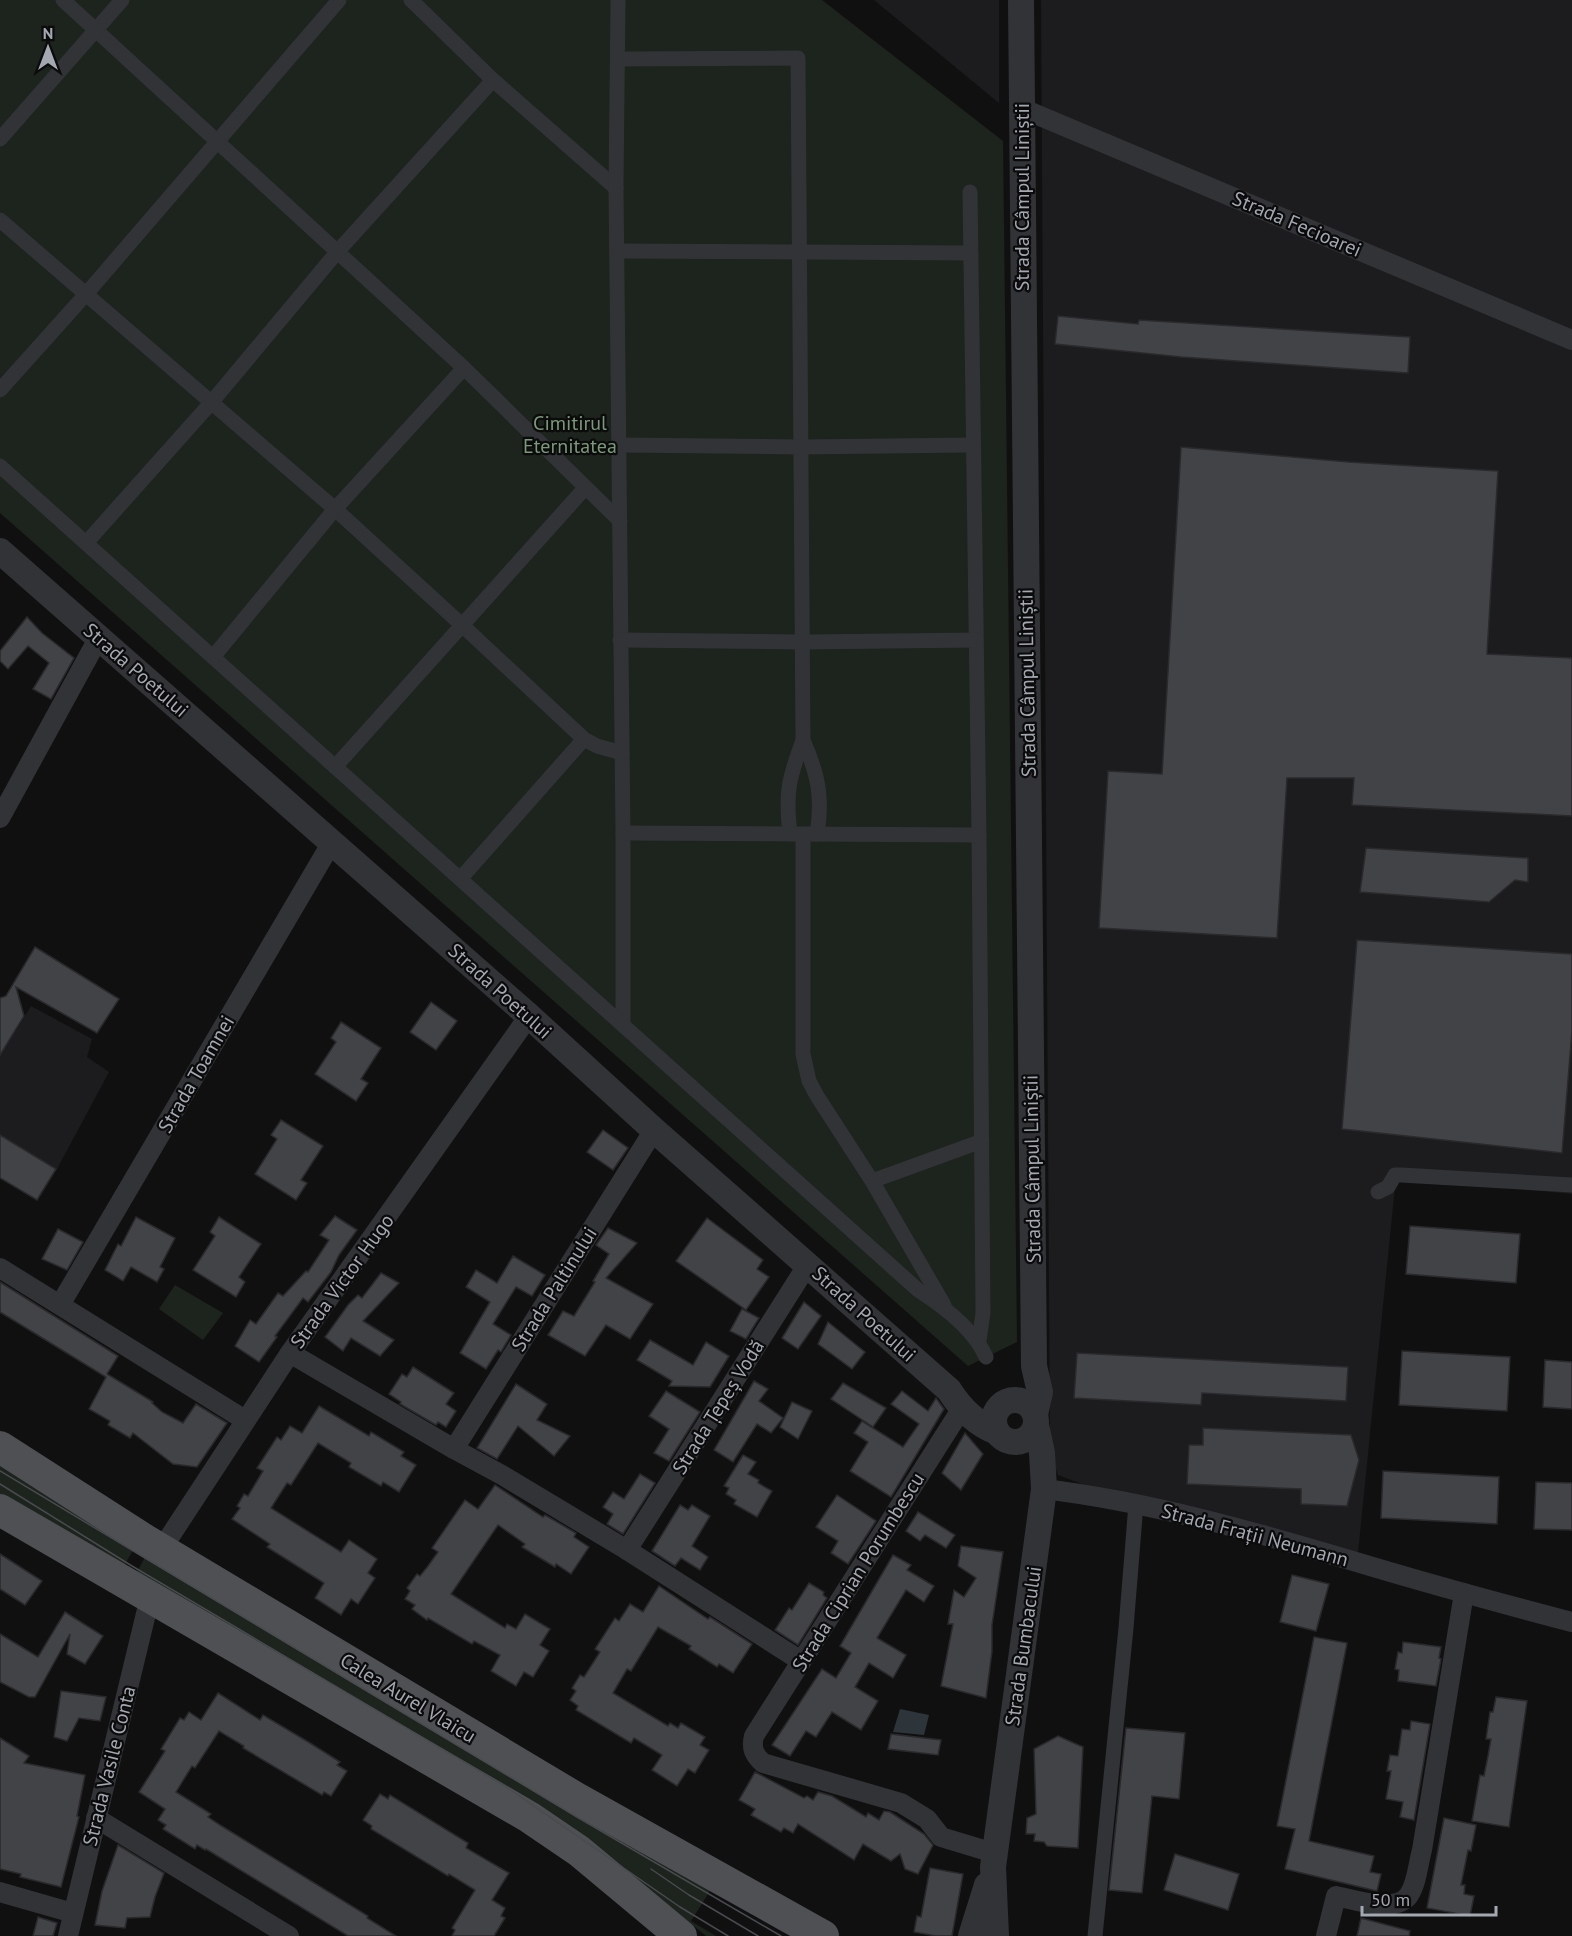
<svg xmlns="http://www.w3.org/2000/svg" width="1572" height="1936" viewBox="0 0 1572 1936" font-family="'PT Sans',sans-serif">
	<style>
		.built { fill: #1c1c1e }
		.green { fill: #1d231d }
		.water { fill: #2d353a }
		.building { fill: #424347; stroke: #2a2a2d; stroke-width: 1.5 }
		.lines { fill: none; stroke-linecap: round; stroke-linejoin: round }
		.pedestrian { stroke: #313336; stroke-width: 15 }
		.minor { stroke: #313336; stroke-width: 20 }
		.tertiary { stroke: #313336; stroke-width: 26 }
		.primary { stroke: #4e5054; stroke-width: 32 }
		.tram { stroke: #494b4f; stroke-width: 1.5 }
		.labels { text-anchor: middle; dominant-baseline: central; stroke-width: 4.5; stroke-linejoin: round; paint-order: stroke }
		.street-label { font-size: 20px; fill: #a3a8b1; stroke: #0b0b0c }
		.park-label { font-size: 20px; fill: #7c9a7b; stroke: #0b0b0c }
	</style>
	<rect width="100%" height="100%" fill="#101011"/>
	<!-- built -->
	<g class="built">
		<path d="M874,0H999V103Z"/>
		<path d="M1041,0H1572V1194L1396,1177L1358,1553L1082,1484L1058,1475L1050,1455Z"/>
		<path d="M31,1006L92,1039L87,1057L109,1072L57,1169L38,1200L0,1178V1023L15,1032Z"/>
	</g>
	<!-- green -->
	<g class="green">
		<path d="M0,0H822L1003,141L1017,1342L968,1366L0,513Z"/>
		<path d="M175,1285L223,1313L203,1340L159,1309Z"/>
		<path d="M0,1463L136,1545L124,1566L0,1494Z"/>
		<path d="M146,1555L715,1883L691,1921L716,1936H706L632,1876L136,1574Z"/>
	</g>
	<!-- water -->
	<path class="water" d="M900,1709L929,1715L924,1735L893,1732Z"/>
	<!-- building -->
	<g class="building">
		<path d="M1058,316L1138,324L1139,320L1410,337L1408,373L1181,357L1055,344Z"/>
		<path d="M1181,447L1349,462L1498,471L1487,654L1572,658V816L1352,805L1354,778H1287L1277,938L1099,928L1108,771L1162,774Z"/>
		<path d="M27,617L42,633L74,658L51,699L33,689L49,663L28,646L8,669L0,661V651Z"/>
		<path d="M1366,848L1528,858V882L1515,880L1489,902L1360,892Z"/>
		<path d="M1357,940L1572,954V1031L1562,1153L1342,1129Z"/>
		<path d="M35,947L119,999L97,1033L16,987L24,1016L0,1055V998L6,996Z"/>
		<path d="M431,1002L457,1021L436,1050L410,1032Z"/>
		<path d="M341,1022L381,1048L361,1079L368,1083L356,1101L315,1074L336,1042L331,1038Z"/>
		<path d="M281,1120L323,1146L301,1180L307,1183L296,1200L255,1174L277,1139L271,1135Z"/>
		<path d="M603,1130L628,1148L613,1170L587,1152Z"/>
		<path d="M0,1135L56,1169L37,1200L0,1178Z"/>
		<path d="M335,1216L357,1230L339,1255L331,1272L308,1302L303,1298L275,1336L277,1337L259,1362L235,1346L250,1320L256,1324L278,1293L283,1296L306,1271L308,1272L329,1240L320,1235Z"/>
		<path d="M136,1217L175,1238L160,1267L164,1269L157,1282L131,1267L123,1281L105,1270L118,1244L121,1246Z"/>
		<path d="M219,1217L261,1244L239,1277L245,1282L236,1297L193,1270L215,1236L210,1232Z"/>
		<path d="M707,1218L763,1260L757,1269L769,1277L746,1310L676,1261Z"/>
		<path d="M1410,1226L1520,1234L1516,1283L1406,1274Z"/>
		<path d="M608,1228L637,1243L606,1278L653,1304L630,1339L606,1325L585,1356L548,1335L563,1311L574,1316L595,1282L593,1281L609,1254L596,1245Z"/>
		<path d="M58,1229L83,1242L67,1270L42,1259Z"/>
		<path d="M513,1256L545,1275L532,1296L516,1287L493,1324L511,1335L501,1352L498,1350L486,1369L460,1353L490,1302L466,1287L476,1270L497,1283Z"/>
		<path d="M381,1273L399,1283L363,1321L394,1340L380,1356L351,1338L343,1351L325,1337L348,1305L358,1295L362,1298Z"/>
		<path d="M0,1282L118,1356L107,1374L153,1402L152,1403L162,1412L183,1423L196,1404L227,1423L197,1467L173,1464L133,1433L130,1438L108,1425L110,1421L89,1409L106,1377L0,1312Z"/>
		<path d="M804,1302L821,1316L798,1349L782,1338Z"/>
		<path d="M742,1309L759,1318L746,1339L730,1331Z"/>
		<path d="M828,1322L865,1352L852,1369L818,1344Z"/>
		<path d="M650,1340L693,1365L706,1342L729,1356L710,1387L669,1386L672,1381L637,1360Z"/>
		<path d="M1402,1351L1510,1357L1507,1411L1399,1405Z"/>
		<path d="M1077,1353L1348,1367L1346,1401L1202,1393L1201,1405L1074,1398Z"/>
		<path d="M1545,1360L1572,1362V1409L1543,1407Z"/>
		<path d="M413,1367L454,1393L446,1404L456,1411L446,1427L438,1422L436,1425L400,1404L401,1402L389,1394L402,1374L407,1377Z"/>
		<path d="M754,1381L768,1389L759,1401L783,1418L771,1433L757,1424L733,1462L714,1450Z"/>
		<path d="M843,1383L886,1408L873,1427L831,1399Z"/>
		<path d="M516,1384L547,1404L537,1420L570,1436L554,1456L518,1426L497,1459L477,1448Z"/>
		<path d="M666,1391L700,1412L669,1461L654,1453L669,1429L649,1416Z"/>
		<path d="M902,1391L928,1411L936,1398L944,1409L891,1497L850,1471L868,1442L854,1433L862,1421L903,1447L919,1424L891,1404Z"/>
		<path d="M792,1402L812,1411L798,1439L780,1427Z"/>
		<path d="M319,1406L369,1436L371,1432L404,1452L401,1456L416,1465L399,1492L383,1482L381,1486L349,1467L351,1463L318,1443L291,1485L287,1483L271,1508L341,1552L349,1540L377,1559L368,1573L375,1578L358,1604L351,1599L341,1615L315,1598L324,1583L267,1547L270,1544L232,1519L240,1508L237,1506L244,1494L248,1496L263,1471L257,1468L277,1437L281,1440L290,1426L302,1433Z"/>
		<path d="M1203,1428L1351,1435L1359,1460L1347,1506L1301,1504V1489L1187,1484L1189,1445H1203Z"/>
		<path d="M965,1433L983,1454L961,1490L942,1473Z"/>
		<path d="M743,1455L756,1462L748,1474L759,1480L758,1483L772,1491L757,1517L734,1504L736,1500L726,1494L729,1488L724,1486Z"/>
		<path d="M1383,1471L1499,1477L1497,1524L1381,1518Z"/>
		<path d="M640,1474L655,1483L623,1534L607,1524L613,1514L603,1507L613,1492L624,1499Z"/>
		<path d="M1536,1482L1572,1483V1530L1534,1529Z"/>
		<path d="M495,1485L543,1517L545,1515L576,1533L574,1537L589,1547L571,1574L556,1564L555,1567L522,1547L525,1544L498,1525L451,1594L505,1628L507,1624L516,1629L525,1614L550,1629L540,1645L549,1651L533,1677L524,1672L516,1686L491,1671L500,1655L474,1641L472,1644L428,1618L427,1620L412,1609L415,1605L405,1599L410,1591L407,1588L417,1574L420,1576L428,1566L438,1552L432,1548L465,1500L478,1509Z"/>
		<path d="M837,1495L876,1521L848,1564L831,1553L838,1541L816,1527Z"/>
		<path d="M680,1505L688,1510L692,1505L710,1516L692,1546L708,1557L700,1570L681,1558L675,1566L652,1551Z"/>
		<path d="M918,1512L955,1535L946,1548L925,1535L920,1541L906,1531Z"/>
		<path d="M961,1546L1003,1552L992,1625V1651L986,1698L941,1686L953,1624H948L954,1590L964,1597L976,1578L958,1566Z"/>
		<path d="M0,1554L42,1581L25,1605L0,1589Z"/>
		<path d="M893,1555L911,1565L907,1570L934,1586L924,1602L906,1590L877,1638L906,1655L893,1678L869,1663L855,1687L878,1701L861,1730L832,1712L816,1737L806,1731L790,1756L772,1745L822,1669L836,1678L851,1653L840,1646Z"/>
		<path d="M1292,1575L1329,1584L1316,1631L1280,1622Z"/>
		<path d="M809,1583L824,1592L823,1595L827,1598L798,1645L775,1630L789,1608L792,1610Z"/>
		<path d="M659,1586L708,1619L710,1617L752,1644L733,1673L719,1664L717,1667L689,1649L691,1646L658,1627L631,1671L627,1669L613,1693L668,1726L670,1723L678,1728L681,1723L705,1737L700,1745L709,1750L695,1773L688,1769L677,1786L652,1770L662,1755L634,1738L631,1743L576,1710L578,1706L570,1700L576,1691L572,1688L580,1675L584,1677L600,1652L595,1649L615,1618L619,1621L630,1604L643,1612Z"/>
		<path d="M65,1612L103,1636L85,1664L67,1654L70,1634L35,1697H29L0,1682V1634L38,1657Z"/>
		<path d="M1314,1637L1347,1643L1309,1841L1374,1856L1370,1872L1381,1874L1377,1891L1285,1869L1295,1829L1277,1826Z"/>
		<path d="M1403,1642L1441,1647L1439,1658L1441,1659L1436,1686L1398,1681L1399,1670L1395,1669L1398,1652L1402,1653Z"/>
		<path d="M61,1691L106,1697L100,1721L79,1718L67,1741L54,1737Z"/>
		<path d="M218,1693L260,1720L263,1715L310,1743L340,1762L337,1765L347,1771L331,1796L324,1792L322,1795L243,1748L244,1746L219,1731L195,1768L192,1766L176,1792L211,1814L208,1817L220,1825L368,1916L367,1918L396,1936H348L206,1849L205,1850L197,1845L195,1849L163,1829L166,1825L158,1820L165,1809L139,1792L165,1751L161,1749L180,1718L184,1720L189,1712L201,1720Z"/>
		<path d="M1496,1697L1527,1701L1509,1827L1472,1821L1480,1775L1484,1776L1488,1756L1491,1739H1486L1490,1712H1493Z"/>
		<path d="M1411,1721L1430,1724L1414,1820L1400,1817L1403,1802L1386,1799L1391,1771H1387L1390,1755L1398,1756L1402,1729L1410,1730Z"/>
		<path d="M1126,1728L1185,1733L1179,1799L1152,1796L1142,1893L1109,1890Z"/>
		<path d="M891,1734L941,1740L938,1755L888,1749Z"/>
		<path d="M1058,1736L1083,1747L1078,1848L1047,1846L1044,1842L1034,1841L1035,1834H1026L1027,1818L1036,1814L1034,1749Z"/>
		<path d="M0,1738L29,1756L24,1763L85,1775L77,1816L79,1817L61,1887L20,1877L21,1874L0,1869Z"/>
		<path d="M755,1772L804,1798L807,1796L813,1800L818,1792L832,1796L866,1817L868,1813L879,1820L884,1811L890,1812L924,1834L933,1845L918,1874L905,1869L900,1854L891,1861L863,1844L854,1860L798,1824L793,1833L784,1828L781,1832L751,1815L755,1809L739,1800Z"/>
		<path d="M380,1794L388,1799L390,1795L468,1843L466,1848L509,1873L492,1900L505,1908L501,1916L505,1918L494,1936H452L455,1930L452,1928L475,1890L449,1874L448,1876L371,1829L372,1826L363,1820Z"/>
		<path d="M1444,1818L1476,1825L1471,1851L1468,1850L1461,1885H1465L1464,1894L1474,1896L1470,1916L1427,1908Z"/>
		<path d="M118,1845L164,1873L155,1897L150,1917L127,1918L125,1928L95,1925L102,1891Z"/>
		<path d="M1175,1854L1239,1874L1228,1910L1164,1890Z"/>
		<path d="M930,1868L963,1874L952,1936H936L914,1932L917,1916L921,1917Z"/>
		<path d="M38,1917L57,1923L53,1936H33Z"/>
		<path d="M1361,1918L1410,1931L1409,1936H1357Z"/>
	</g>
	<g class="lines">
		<!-- pedestrian -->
		<g class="pedestrian">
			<path d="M63,0L464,368L620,521"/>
			<path d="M411,0L493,80L616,188"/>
			<path d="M618,0L616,188L623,833V1025"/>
			<path d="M619,59L798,58L803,740C789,778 785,792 790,834"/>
			<path d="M0,139L122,0"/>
			<path d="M970,192L979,835L983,1313L979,1341"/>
			<path d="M0,220L335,509L463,626L584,739L597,746L622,753"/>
			<path d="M618,251L971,253"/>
			<path d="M0,390L87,293L339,0"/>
			<path d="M619,445L801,447L973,445"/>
			<path d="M0,466L918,1290C943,1306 974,1329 986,1357"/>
			<path d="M86,543L210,404L338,251L493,80"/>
			<path d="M620,640L804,642L976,640"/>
			<path d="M213,657L335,509L464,368"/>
			<path d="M803,740C818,774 823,797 817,834"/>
			<path d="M335,767L585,488"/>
			<path d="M623,833L979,835"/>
			<path d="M803,834V1054L809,1081L817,1096L872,1181L944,1305"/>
			<path d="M461,878L584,739"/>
			<path d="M872,1181L982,1141"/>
			<path d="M1378,1192L1388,1187L1395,1175H1401L1572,1185"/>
			<path d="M1095,1936L1126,1628L1136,1504"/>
		</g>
		<!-- minor -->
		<g class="minor">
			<path d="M1021,108L1572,340"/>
			<path d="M0,818L99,637"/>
			<path d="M0,1268L245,1420"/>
			<path d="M60,1305L332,842"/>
			<path d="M290,1353L454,1449L502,1475L627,1550L801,1661"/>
			<path d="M962,1408L754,1736C751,1748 754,1755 763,1763L901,1803L927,1819L941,1837L994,1853"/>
			<path d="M454,1449L654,1130"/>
			<path d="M1044,1489C1150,1502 1252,1531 1353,1561C1426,1583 1499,1603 1572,1622"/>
			<path d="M161,1550L290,1353L529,1016"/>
			<path d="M627,1550L808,1264"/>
			<path d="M96,1818L289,1936"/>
			<path d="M0,1892L73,1913"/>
			<path d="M68,1936L150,1597"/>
			<path d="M1326,1936L1336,1896C1355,1900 1396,1914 1409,1895C1417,1883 1418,1864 1422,1850L1464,1593"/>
		</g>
		<!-- tertiary -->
		<g class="tertiary">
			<path d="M1021,0L1034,1366L1040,1392L1035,1414"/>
			<path d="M0,551L529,1016L654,1130L949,1390C961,1409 976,1424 997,1432"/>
			<circle cx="1015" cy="1421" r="21"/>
			<path d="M971,1936L987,1885"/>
			<path d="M996,1936L993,1867L1044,1489L1042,1453L1036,1425"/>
		</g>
		<!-- primary -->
		<g class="primary">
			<path d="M0,1447L145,1540L576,1798L823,1936"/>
			<path d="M0,1510L529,1817L579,1851L681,1936"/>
		</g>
		<!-- tram -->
		<g class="tram">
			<path d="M0,1471L577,1817L781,1936"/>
			<path d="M0,1484L132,1566L508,1788L680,1907L728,1936"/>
			<path d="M651,1869L689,1895L758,1936"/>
		</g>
	</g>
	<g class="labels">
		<!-- street labels -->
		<g class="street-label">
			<text transform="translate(1022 197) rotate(-90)">Strada Câmpul Liniștii</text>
			<text transform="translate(1297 224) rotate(23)">Strada Fecioarei</text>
			<text transform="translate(136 670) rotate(41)">Strada Poetului</text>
			<text transform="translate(1027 683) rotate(-91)">Strada Câmpul Liniștii</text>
			<text transform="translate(500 991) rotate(42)">Strada Poetului</text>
			<text transform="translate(196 1074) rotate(-60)">Strada Toamnei</text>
			<text transform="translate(1032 1169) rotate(-91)">Strada Câmpul Liniștii</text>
			<text transform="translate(342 1281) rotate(-54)">Strada Victor Hugo</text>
			<text transform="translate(554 1289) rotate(-58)">Strada Paltinului</text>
			<text transform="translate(864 1314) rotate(42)">Strada Poetului</text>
			<text transform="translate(718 1407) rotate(-58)">Strada Țepeș Vodă</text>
			<text transform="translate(1255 1535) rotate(15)">Strada Frații Neumann</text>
			<text transform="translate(858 1572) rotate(-58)">Strada Ciprian Porumbescu</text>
			<text transform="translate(1023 1646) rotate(-82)">Strada Bumbacului</text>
			<text transform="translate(408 1698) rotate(31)">Calea Aurel Vlaicu</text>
			<text transform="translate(109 1766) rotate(-76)">Strada Vasile Conta</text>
		</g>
		<!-- park labels -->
		<g class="park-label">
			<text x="570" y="423">Cimitirul<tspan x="570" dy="23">Eternitatea</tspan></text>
		</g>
	</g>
	<!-- north arrow -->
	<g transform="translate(48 48)" stroke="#0b0b0c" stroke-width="4.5" paint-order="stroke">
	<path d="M0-4.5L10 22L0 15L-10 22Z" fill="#a3a8b1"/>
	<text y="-9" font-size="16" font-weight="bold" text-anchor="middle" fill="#a3a8b1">N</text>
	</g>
	<!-- scale -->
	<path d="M1362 1906v9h134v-9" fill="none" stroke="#a3a8b1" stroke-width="3"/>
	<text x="1371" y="1906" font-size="18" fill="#a3a8b1" stroke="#0b0b0c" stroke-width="4.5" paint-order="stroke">50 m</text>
</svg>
